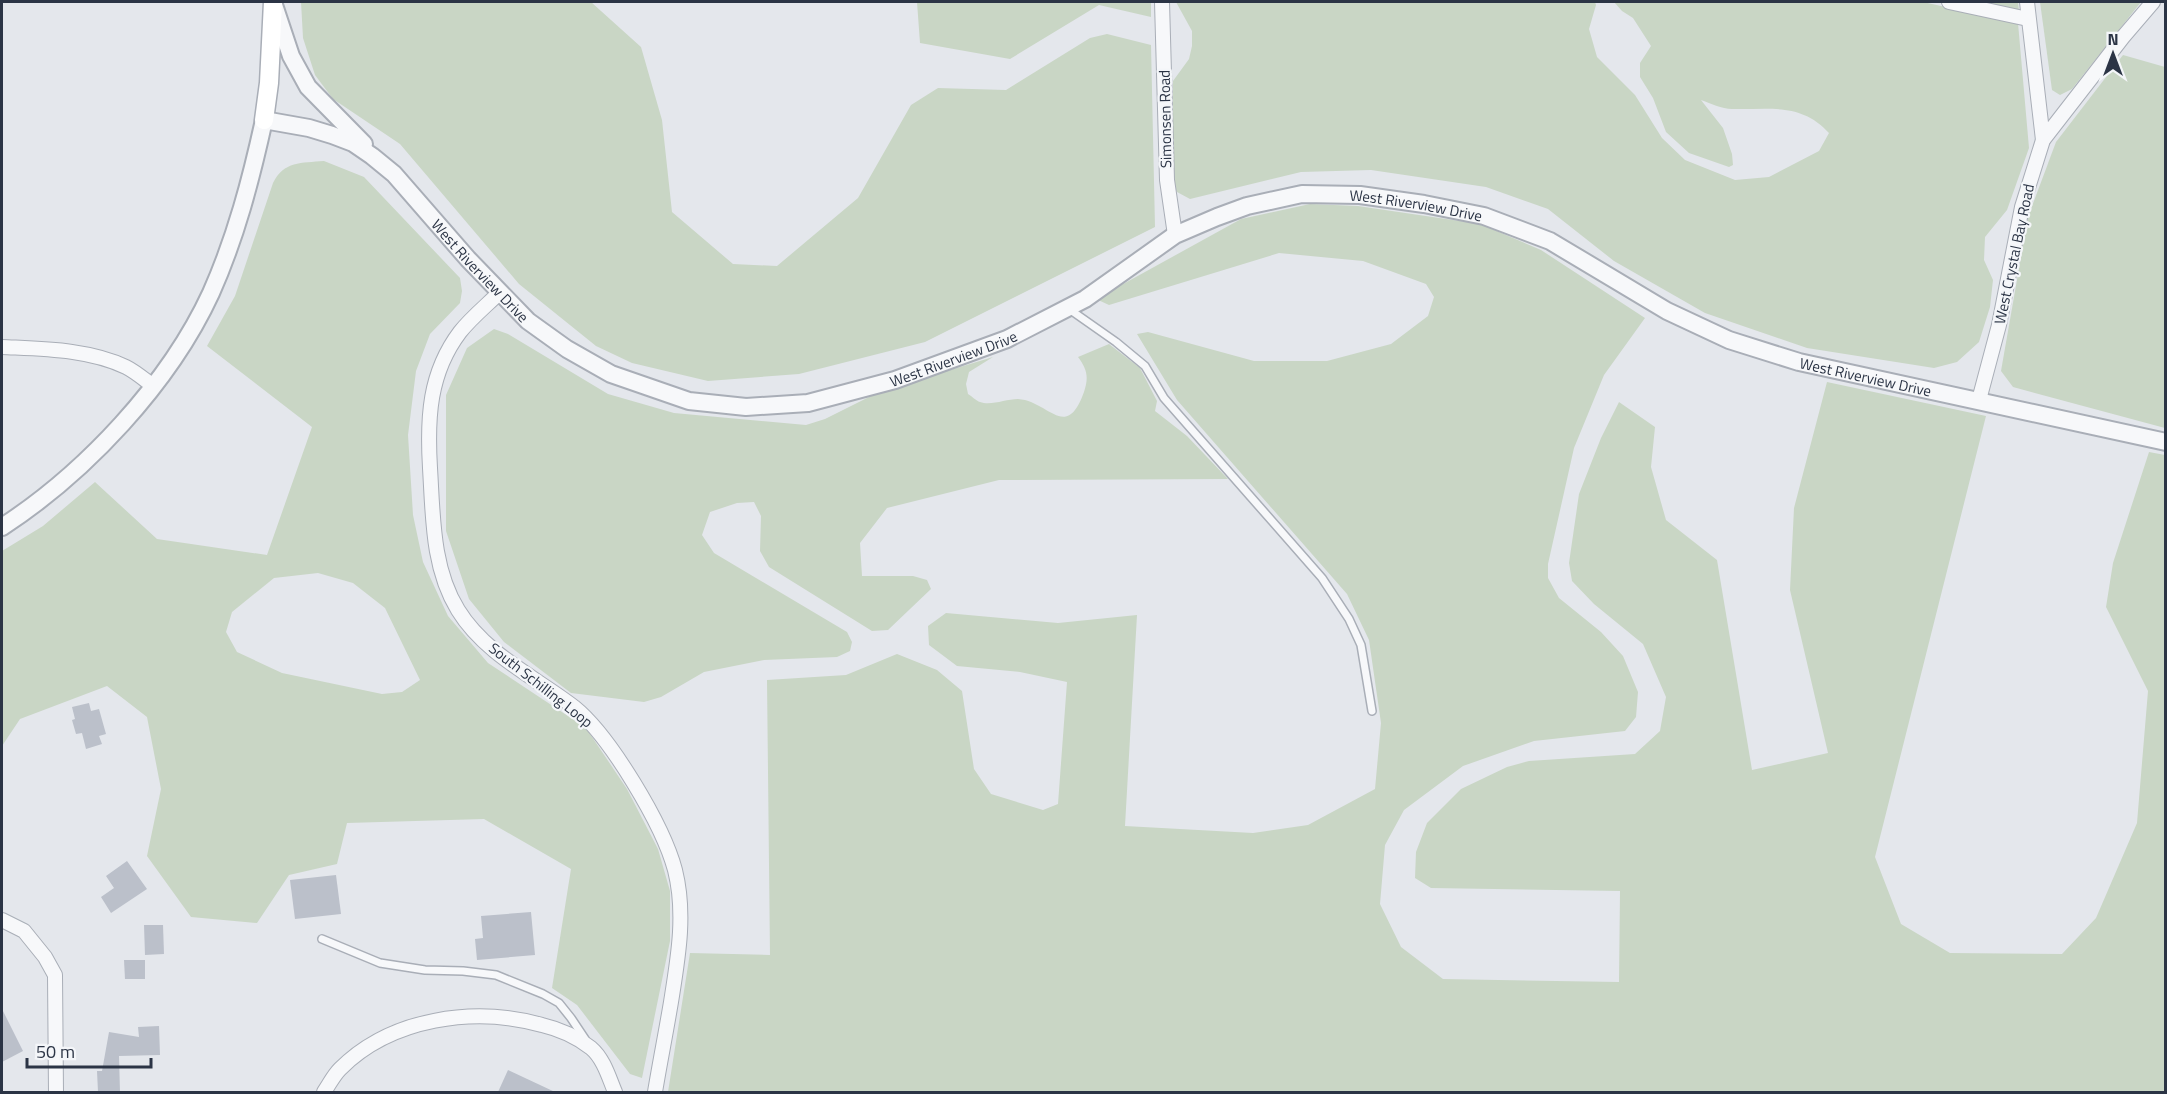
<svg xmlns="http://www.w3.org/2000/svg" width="2167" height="1094" viewBox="0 0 2167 1094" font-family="'Titillium Web',sans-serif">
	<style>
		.green { fill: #c9d6c5; fill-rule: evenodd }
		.building { fill: #bbc0ca }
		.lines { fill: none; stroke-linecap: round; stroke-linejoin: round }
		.service-casing { stroke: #a9aeb7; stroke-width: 10 }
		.minor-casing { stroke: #a9aeb7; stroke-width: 16 }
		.tertiary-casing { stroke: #a9aeb7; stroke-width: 20 }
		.secondary-casing { stroke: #a9aeb7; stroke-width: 21 }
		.service { stroke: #f7f8fa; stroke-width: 7 }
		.minor { stroke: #f7f8fa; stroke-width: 14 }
		.tertiary { stroke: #f7f8fa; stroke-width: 16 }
		.secondary { stroke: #fff; stroke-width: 18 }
		.labels { text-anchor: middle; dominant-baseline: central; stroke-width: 4.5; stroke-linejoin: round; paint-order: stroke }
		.street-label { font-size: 15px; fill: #2b3445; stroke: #f4f6f9 }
	</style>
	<rect width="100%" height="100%" fill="#e4e7ec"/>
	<!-- green -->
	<g class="green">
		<path d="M301,2H591L641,47L662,120L672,212L733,264L777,266L858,198L911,105L938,88L1006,90L1090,38L1107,34L1151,45L1155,227L925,342L799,374L708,381L632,363L596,346L519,284L400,144L333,99L315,75L303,38Z"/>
		<path d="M917,2H1151V17L1099,5L1010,59L920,43Z"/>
		<path d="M1176,2H1595L1596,5L1589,29L1597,57L1635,95L1662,138L1685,160L1735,180L1769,177L1819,151L1829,133C1801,102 1769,110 1732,109C1722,109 1710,103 1701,100L1723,128L1732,154L1733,165L1729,167L1689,153L1666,132L1653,98L1640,77V63L1651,46L1633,18L1622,11L1614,2H1923L2018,23L2029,148L2007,210L1985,237L1984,260L1993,280L1990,307L1979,342L1957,362L1934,368L1807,348L1705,313L1614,261L1548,209L1486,187L1371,170L1301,172L1190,199L1177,192L1172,182L1173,81L1189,59L1192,46V31Z"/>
		<path d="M1969,2H2018L2019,12Z"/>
		<path d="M2040,2H2141L2072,89L2060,95L2052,90Z"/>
		<path d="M2123,55L2165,67V428L2013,387L2001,371L2028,217L2056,142Z"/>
		<path d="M324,161L364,177L460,278L462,291L460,303L430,334L416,371L408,435L413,515L423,562L448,616L488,663L586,728L627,789L658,849L670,891V941L642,1078L630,1074L577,1005L552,988L571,869L484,819L347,823L337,864L289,875L257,923L191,917L147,856L161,789L147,717L107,686L20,719L2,746V551L43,526L95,482L157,539L267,555L312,427L207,346L235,296L273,183C284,161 301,163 324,161ZM318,573L353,583L385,608L420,680L402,692L382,694L282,673L237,652L226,632L232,612L274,578Z"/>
		<path d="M1310,204L1358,206L1480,224L1541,250L1645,318L1604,375L1574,448L1548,564V578L1559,598L1601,632L1623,656L1638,692L1636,717L1625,731L1534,741L1463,766L1404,810L1385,845L1380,904L1401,947L1443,979L1619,982L1620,891L1431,888L1415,878L1416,852L1427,823L1461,789L1507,767L1529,761L1635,754L1660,731L1666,697L1643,644L1594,604L1572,581L1569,563L1579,494L1601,438L1619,402L1655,427L1651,467L1666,520L1717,560L1752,770L1828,753L1790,590L1794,508L1827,382L1986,416L1875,857L1901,924L1950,953L2062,954L2096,918L2137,823L2148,691L2106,607L2113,563L2149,452L2165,455V1092H668L690,953L770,955L767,680L846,675L897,654L937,670L962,691L974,769L991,794L1043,810L1058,804L1067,682L1020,672L957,666L929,645L928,626L946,613L1058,623L1137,615L1125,826L1253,833L1308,825L1375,789L1381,723L1369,640L1347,594L1177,400L1137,334L1148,332L1254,361H1327L1391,344L1428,316L1434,297L1426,284L1363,261L1279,253L1109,305L1096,299L1241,219Z"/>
		<path d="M494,329L508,334L608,394L674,413L806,425L825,419L881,391L993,357L969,372L966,384L968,394C972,396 976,401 980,402C991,406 1006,399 1018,399C1049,401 1066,442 1084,392C1089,377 1087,369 1078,357L1109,344L1140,368L1157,401L1155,411L1187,436L1228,479L999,480L887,508L860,543L862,576H913L927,580L931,589L888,630L872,631L769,567L760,551L761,516L754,502L737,503L710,512L702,535L714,553L847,632L852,642L850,651L837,657L764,660L704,672L661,697L644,702L571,693L504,642L469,599L446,531V395L467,348Z"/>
	</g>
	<!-- building -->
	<g class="building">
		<path d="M89,703L91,711L99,709L106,734L99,736L102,744L86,749L82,733L76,734L72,720L75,719L72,707Z"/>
		<path d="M127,861L147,889L111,913L101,897L114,888L106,876Z"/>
		<path d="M336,875L341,914L295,919L290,880Z"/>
		<path d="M531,912L535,955L477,960L475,939L483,938L481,916Z"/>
		<path d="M144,925H163L164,954L145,955Z"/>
		<path d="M124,960H145V979H125Z"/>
		<path d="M2,1009L23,1051L2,1062Z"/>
		<path d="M159,1026L160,1055L119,1056L120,1092H98L97,1071H102L109,1032L139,1037L138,1027Z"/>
		<path d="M508,1070L555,1092H498Z"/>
	</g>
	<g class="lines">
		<defs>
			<g id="service">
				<path d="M1069,309L1116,342L1145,366L1164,398L1322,578L1349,619L1361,645L1372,711"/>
				<path d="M322,939L380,963L425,970L463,971L496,975L543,994L559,1003L571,1018L585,1039"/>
			</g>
			<g id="minor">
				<path d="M1162,2L1167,180L1175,235"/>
				<path d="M1949,2L2028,19"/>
				<path d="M2027,2L2043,140"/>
				<path d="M499,293C487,305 471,318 460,332C429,373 427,418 430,468C433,516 432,568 458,610C485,654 535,677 574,707C610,736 663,825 675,870C686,914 678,958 671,1002C666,1032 660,1062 655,1092"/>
				<path d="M2,347C42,349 88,349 126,367C136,372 145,380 153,386"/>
				<path d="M1979,400L1999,325L2022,207L2043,140L2123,37L2153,2"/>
				<path d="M2,920L24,931L45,957L55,975L56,1092"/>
				<path d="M324,1092C329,1085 333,1076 340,1069C391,1018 474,1006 542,1025C559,1029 577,1037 591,1048C604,1059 609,1078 615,1092"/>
			</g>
			<g id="tertiary">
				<path d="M274,5L291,56L308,87L364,144"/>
				<path id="s1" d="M2,527C85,473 169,384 211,293C236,237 251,179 264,120L309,128L332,135L353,143L372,156L394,174L468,259L528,321L567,349L611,374L689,401L746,407L808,403L895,380L1007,339L1085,299L1175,235L1217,217L1247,206L1302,194L1360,195L1424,204L1484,216L1550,241L1667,311L1729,340L1799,362L2166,442"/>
			</g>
			<path id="secondary" d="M264,120L269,83L273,2"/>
		</defs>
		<!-- service casing -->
		<use href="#service" class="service-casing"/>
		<!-- minor casing -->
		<use href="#minor" class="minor-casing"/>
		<!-- tertiary casing -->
		<use href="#tertiary" class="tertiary-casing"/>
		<!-- secondary casing -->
		<use href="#secondary" class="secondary-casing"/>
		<!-- service -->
		<use href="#service" class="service"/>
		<!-- minor -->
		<use href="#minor" class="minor"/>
		<!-- tertiary -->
		<use href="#tertiary" class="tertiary"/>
		<!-- secondary -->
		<use href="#secondary" class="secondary"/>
	</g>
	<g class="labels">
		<!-- street labels -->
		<g class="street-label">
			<text transform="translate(1165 119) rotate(-91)">Simonsen Road</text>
			<text stroke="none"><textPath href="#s1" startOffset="1798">West Riverview Drive</textPath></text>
			<text transform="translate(2014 254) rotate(-78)">West Crystal Bay Road</text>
			<text stroke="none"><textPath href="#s1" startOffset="772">West Riverview Drive</textPath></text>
			<text stroke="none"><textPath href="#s1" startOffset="1294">West Riverview Drive</textPath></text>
			<text stroke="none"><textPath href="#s1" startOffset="2284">West Riverview Drive</textPath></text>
			<text transform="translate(541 685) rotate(38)">South Schilling Loop</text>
		</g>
	</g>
	<!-- border -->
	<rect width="2167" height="1094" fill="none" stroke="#2b3445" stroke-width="6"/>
	<!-- north arrow -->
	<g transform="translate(2113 54)" stroke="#f4f6f9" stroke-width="4.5" paint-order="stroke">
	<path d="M0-4.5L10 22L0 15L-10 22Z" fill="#2b3445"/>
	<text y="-9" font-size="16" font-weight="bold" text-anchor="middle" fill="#2b3445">N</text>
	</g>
	<!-- scale -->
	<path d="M27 1058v9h124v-9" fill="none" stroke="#2b3445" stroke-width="3"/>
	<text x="36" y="1058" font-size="18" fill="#2b3445" stroke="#f4f6f9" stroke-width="4.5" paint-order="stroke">50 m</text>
</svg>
